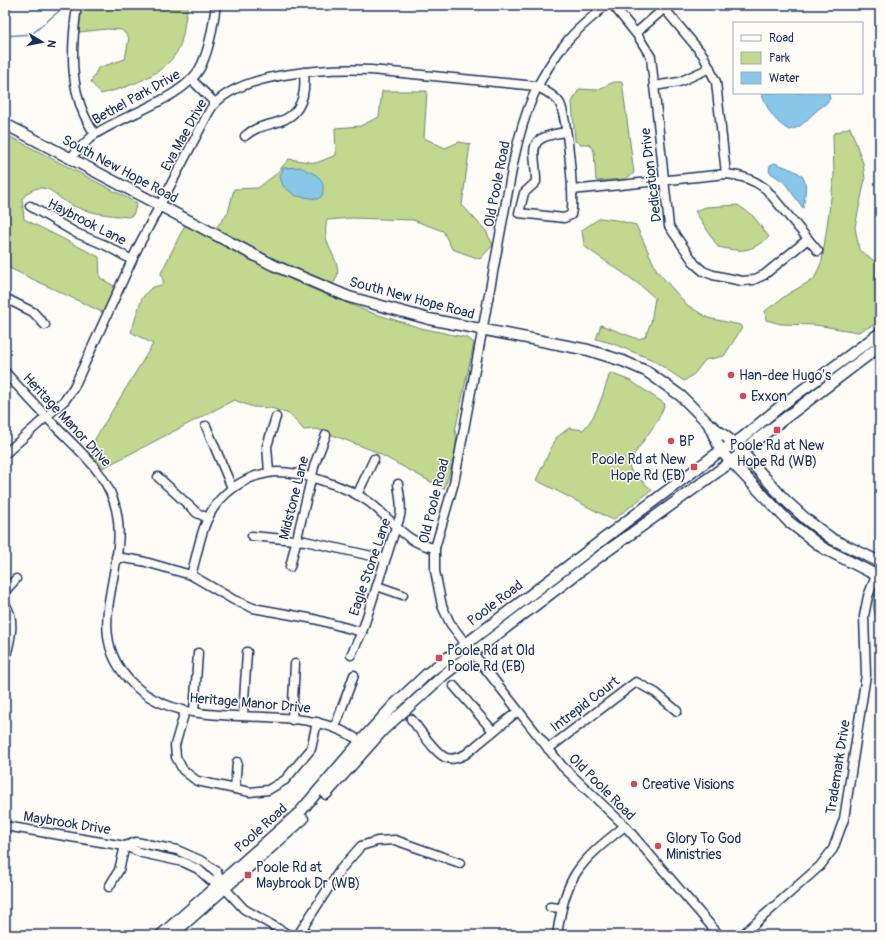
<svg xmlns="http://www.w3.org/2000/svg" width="885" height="940" viewBox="0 0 885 940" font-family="Pangolin,sans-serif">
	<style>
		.green { fill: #c2d88e; stroke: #6e8476 }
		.water { fill: #88c7e8; stroke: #5c8ab1 }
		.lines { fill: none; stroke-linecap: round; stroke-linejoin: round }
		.stream { stroke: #5c8ab1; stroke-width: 1.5 }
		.minor-casing { stroke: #1b2f5e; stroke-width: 11 }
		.major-casing { stroke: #1b2f5e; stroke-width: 13 }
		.minor { stroke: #fdfcf7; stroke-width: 8 }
		.major { stroke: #fdfcf7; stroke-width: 10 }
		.poi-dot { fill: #d1495b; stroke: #fdfcf7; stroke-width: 1.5 }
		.labels { text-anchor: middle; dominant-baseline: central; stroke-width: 3; stroke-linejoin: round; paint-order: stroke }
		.street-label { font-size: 14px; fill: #1b2f5e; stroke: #fdfcf7 }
		.poi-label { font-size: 14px; fill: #1b2f5e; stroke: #fdfcf7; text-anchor: start }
	</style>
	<rect width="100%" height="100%" fill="#fdfcf7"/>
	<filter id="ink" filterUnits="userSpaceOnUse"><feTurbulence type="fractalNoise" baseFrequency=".025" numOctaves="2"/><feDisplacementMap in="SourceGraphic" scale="8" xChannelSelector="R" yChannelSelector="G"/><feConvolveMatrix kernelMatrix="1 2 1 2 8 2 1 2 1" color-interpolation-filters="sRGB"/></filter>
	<g filter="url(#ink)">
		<!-- green -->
		<g class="green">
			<path d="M81,5H188C185,17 184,37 179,48C166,75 129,87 101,94L91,82L98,68L125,59L129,38L122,30L107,29L79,32Z"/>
			<path d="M614,82H622L634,173L625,179L596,181L594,151L589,144H580L575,141L572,102L579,89L597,90Z"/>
			<path d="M382,91H427L424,138L445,148L459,142L470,144L462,205L486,231L493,245L480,259L452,249L443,231L413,220L351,218L327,220C326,225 325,231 326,236C328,253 346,267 333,284L279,261L215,229L228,213L234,189L258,188L276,174L289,159L316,163L336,155L335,128L360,126L379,117Z"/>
			<path d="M850,127L863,163L865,179L855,227L859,250L880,265V322L858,332L816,325L781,324L766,320L765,311L788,294L814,279L822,261L834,177L833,134Z"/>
			<path d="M5,134L137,203L133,215L128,217C108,215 84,213 66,202C58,198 52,188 42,188C34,187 27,193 22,199L24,219L99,257L100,278L116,287L104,313L5,266Z"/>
			<path d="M738,205L753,216L769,237C749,253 742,252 718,247L695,211L706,207Z"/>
			<path d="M600,218L616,220L636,225L657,271L687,305L708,318L740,325L742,328L724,356L705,360L694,374L684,381L653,360L611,343L596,339L601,325L638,339L645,337L651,322L655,298C634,278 608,264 584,246L582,230Z"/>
			<path d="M185,225L248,259L310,288L369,312L421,328L468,338L474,343L455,431C460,444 449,475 444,489L374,451L317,429L304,430L289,414L271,408L253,407L234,400L103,468L92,456L95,439L153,344L131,332L142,298L151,288L164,284L161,273Z"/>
			<path d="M610,373L631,381L665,404L658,420L628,463L631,471L652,490L613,520L536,480L556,438L569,428L583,430C598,415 603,393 610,373Z"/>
			<path d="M880,589V629C875,616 868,599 880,589Z"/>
		</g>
		<!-- water -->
		<g class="water">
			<path d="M761,93H829L830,99C826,105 820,107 815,112C805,121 803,127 789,130C774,122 767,108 761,93Z"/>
			<path d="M775,163C806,175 809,174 803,208L784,182L769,172L770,165Z"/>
			<path d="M300,167C315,175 327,176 322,196L318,199L296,196L283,186L280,177L283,168Z"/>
		</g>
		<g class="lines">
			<!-- stream -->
			<g class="stream">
				<path d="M191,5H192"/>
				<path d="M231,7L258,5"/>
				<path d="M5,36L32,34L59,11L68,5"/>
			</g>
			<defs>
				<g id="minor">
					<path d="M77,5C71,49 68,96 95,134"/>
					<path d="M606,5C594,16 579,27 568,40C537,78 524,112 514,159L460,451L454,483L435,548V571L442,606L450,623L465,643L562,766L625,826L719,935"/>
					<path d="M613,5L638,36L651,57L669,226L695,264L703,271L713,275L742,281L753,280L764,275L808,239"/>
					<path d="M664,8L703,55L716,82L726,174"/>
					<path d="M636,33L667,6"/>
					<path d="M192,80L215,103"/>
					<path d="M654,86L679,82L710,68"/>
					<path d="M245,136C255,127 265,126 278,122C302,115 306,94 304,72"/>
					<path d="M70,158C78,150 85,142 94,135C122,115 189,97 202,64C210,46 213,25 216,5"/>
					<path d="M572,190L726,174C742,176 753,179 766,189L818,251"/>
					<path d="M30,206L76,233L105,245L132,260"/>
					<path d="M5,298L33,312L45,325"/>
					<path d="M5,372C22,391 39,409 57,428C79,450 104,471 114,502C135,565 75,630 134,685C195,742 300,692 365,745"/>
					<path d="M206,426L232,488"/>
					<path d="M5,454L65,400L74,387L138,247L210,110C234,72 329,68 371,70L536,86C544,90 554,95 559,102C567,113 575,200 571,215L564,218L519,213L524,193L536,182C536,148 523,138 566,132"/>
					<path d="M269,472L267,446L276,417"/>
					<path d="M158,477L197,513L208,518"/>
					<path d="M357,495L374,459"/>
					<path d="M252,536L305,541L385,559"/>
					<path d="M116,557L142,561L191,575L234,600L253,608L314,619L362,632"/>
					<path d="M290,567L315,463L326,435"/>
					<path d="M191,575C198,553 201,525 215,506C227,489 248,476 268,473C294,468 348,487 369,502C392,519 404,543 435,548"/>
					<path d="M377,586L403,595"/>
					<path d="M5,591L16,579"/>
					<path d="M5,604C17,620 9,643 5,661"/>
					<path d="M351,655L362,632L396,527C404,512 400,500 398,484"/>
					<path d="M454,686L493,731"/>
					<path d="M185,711L175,745L176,757L183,770L197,781L250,792L268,790L285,780L311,749L317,722"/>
					<path d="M194,712L198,653"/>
					<path d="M243,716L247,652"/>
					<path d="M411,719C419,728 436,755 447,758C454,760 460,757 466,754L518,711"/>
					<path d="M292,720L295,664"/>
					<path d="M335,727L354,675"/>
					<path d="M548,749L636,682L656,693L677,711"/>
					<path d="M235,789L237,762"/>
					<path d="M5,826L125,846L142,853L183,862L198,869L210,880L219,882"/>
					<path d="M125,846L136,842L177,850L204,862L217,872L219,882L244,909L289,935"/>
					<path d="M109,887L119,870L125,846"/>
					<path d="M550,907L561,908"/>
					<path d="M298,935L340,870L361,846L377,841L395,840L460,863"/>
					<path d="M557,935C566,875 578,863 625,826"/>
					<path d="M742,935L820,866L833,849L844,819L866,675L864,616L868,596L880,566"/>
				</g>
				<g id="major">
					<path d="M5,124L273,265L349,297L429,319L588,350L623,361L646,371L681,396L708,423L734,443L784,499L807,520L832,539L880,562"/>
					<path d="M709,425L721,451L788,521L823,548L880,577"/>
					<path d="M326,794L383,730L445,674L596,559L731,462L755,441L880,346"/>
					<path d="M161,935L300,812L361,741L395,704L428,673L627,521L715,455L742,438L782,405L880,333"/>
					<path d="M172,935L303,819"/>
				</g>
			</defs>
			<!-- minor casing -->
			<use href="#minor" class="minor-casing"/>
			<!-- major casing -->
			<use href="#major" class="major-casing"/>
			<!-- minor -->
			<use href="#minor" class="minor"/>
			<!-- major -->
			<use href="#major" class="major"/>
		</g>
	</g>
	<!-- markers -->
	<g class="poi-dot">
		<circle cx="731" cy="375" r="4"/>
		<circle cx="743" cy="396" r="4"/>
		<rect x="773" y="426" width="8" height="8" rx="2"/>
		<circle cx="671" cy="441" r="4"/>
		<rect x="690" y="463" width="8" height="8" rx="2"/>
		<rect x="435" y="654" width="8" height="8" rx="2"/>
		<circle cx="634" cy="784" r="4"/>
		<circle cx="658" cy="846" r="4"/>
		<rect x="244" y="871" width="8" height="8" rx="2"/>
	</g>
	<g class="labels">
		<!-- street labels -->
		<g class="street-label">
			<text transform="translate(136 97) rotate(-29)">Bethel Park Drive</text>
			<text transform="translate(184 135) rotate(-61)">Eva Mae Drive</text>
			<text transform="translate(120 169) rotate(28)">South New Hope Road</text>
			<text transform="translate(651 175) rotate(-97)">Dedication Drive</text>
			<text transform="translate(497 184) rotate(-79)">Old Poole Road</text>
			<text transform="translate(87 222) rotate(27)">Haybrook Lane</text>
			<text transform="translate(412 298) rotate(15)">South New Hope Road</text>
			<text transform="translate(67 420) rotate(47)">Heritage Manor Drive</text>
			<text transform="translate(294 498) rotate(-76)">Midstone Lane</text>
			<text transform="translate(434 501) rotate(-76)">Old Poole Road</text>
			<text transform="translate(370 567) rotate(-71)">Eagle Stone Lane</text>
			<text transform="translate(495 603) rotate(-37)">Poole Road</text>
			<text transform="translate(250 703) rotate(5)">Heritage Manor Drive</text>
			<text transform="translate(585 704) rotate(-37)">Intrepid Court</text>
			<text transform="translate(838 767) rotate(-81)">Trademark Drive</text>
			<text transform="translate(602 787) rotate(45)">Old Poole Road</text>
			<text transform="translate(67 823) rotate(9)">Maybrook Drive</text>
			<text transform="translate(261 828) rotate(-42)">Poole Road</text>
		</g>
		<!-- poi labels -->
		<g class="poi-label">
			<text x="739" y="375">Han-dee Hugo's</text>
			<text x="751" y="396">Exxon</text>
			<text x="679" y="441">BP</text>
			<text x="777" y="445" text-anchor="middle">Poole Rd at New<tspan x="777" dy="16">Hope Rd (WB)</tspan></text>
			<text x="686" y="459" text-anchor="end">Poole Rd at New<tspan x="686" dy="16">Hope Rd (EB)</tspan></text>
			<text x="447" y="650">Poole Rd at Old<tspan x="447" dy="16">Poole Rd (EB)</tspan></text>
			<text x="642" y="784">Creative Visions</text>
			<text x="666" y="838">Glory To God<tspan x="666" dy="16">Ministries</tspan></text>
			<text x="256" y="867">Poole Rd at<tspan x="256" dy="16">Maybrook Dr (WB)</tspan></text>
		</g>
	</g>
	<!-- margin -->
	<rect width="885" height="940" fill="none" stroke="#fdfcf7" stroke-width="20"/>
	<rect x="10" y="10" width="865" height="920" fill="none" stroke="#1b2f5e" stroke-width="1.5" filter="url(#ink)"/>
	<!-- legend -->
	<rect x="733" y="22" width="130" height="72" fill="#fdfcf7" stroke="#a3aaba"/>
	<rect x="741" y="35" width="20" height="6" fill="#fdfcf7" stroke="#a3aaba"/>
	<text x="769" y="42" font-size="12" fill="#1b2f5e">Road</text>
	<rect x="741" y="52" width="20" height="12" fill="#c2d88e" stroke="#a3aaba"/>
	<text x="769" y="62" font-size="12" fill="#1b2f5e">Park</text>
	<rect x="741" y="72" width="20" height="12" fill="#88c7e8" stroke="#a3aaba"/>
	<text x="769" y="82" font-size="12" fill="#1b2f5e">Water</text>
	<!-- north arrow -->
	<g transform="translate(42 42) rotate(100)" stroke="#fdfcf7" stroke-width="3" paint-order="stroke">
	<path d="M0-3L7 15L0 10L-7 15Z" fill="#1b2f5e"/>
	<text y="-6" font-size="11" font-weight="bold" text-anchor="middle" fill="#1b2f5e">N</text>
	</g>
</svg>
